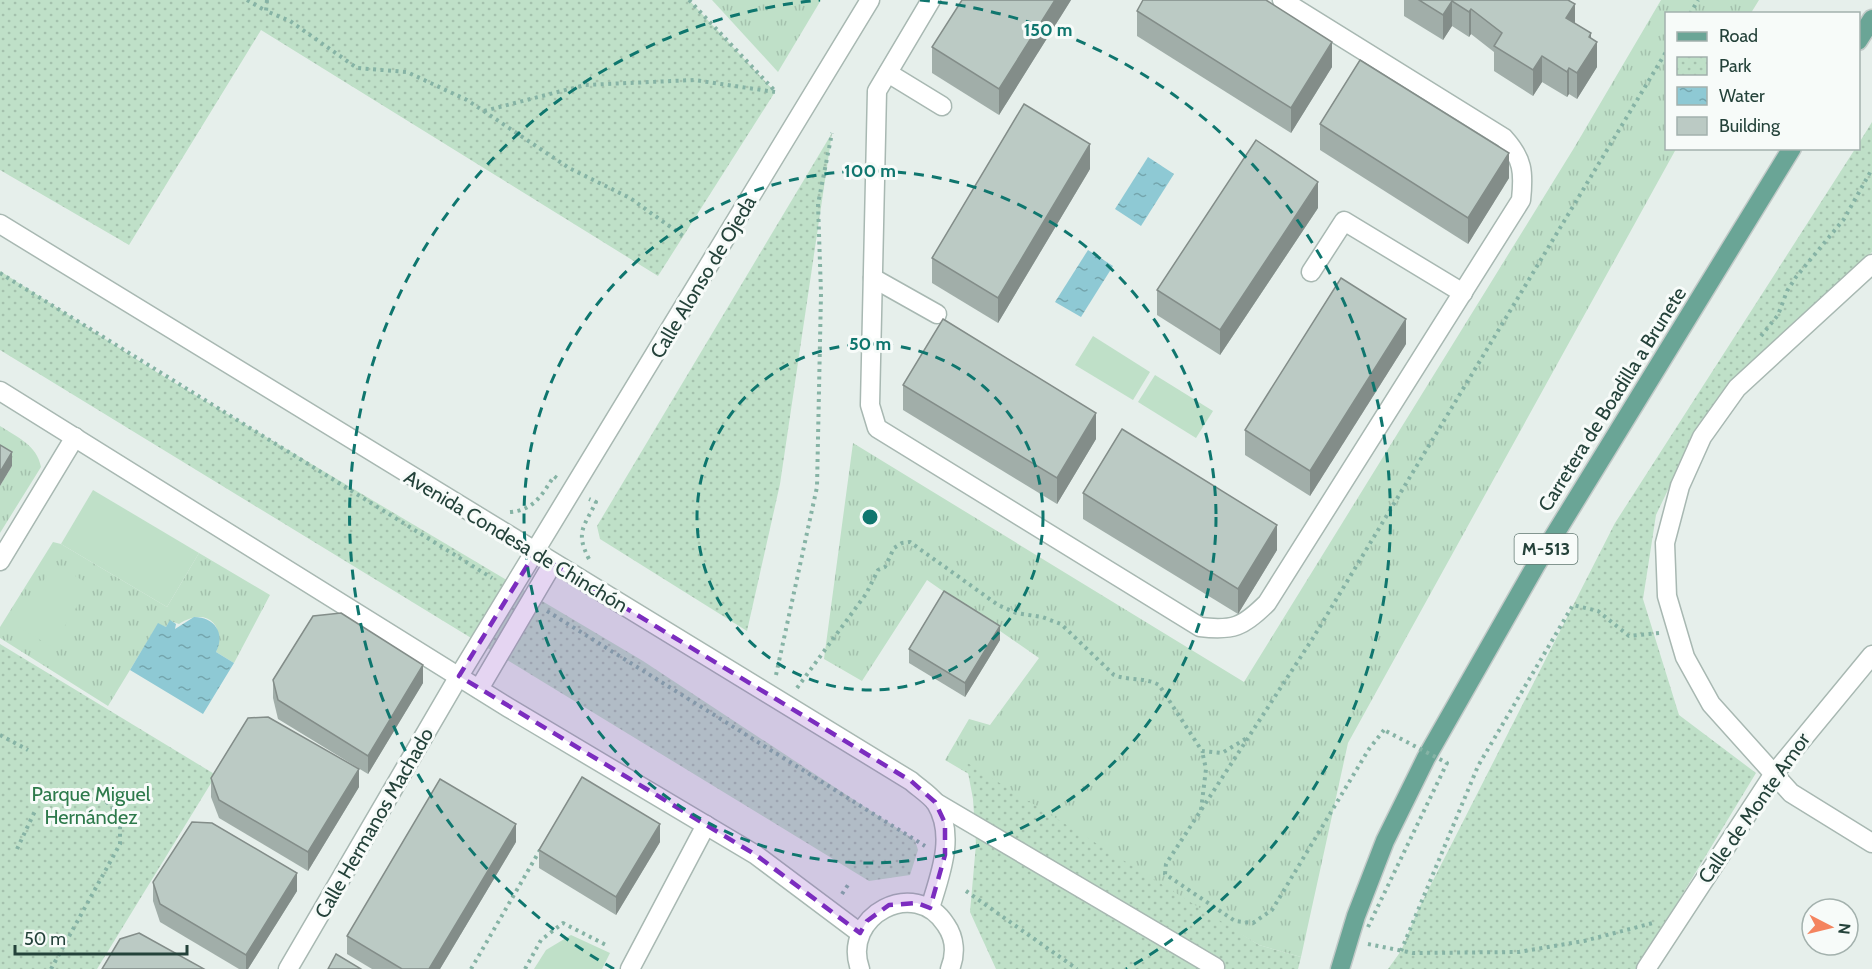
<svg xmlns="http://www.w3.org/2000/svg" width="1872" height="969" viewBox="0 0 1872 969" font-family="Cabin,sans-serif">
	<style>
		.grass { fill: url(#grass-tufts) }
		.park { fill: url(#park-dots) }
		.garden { fill: #bfe0c8 }
		.water { fill: url(#water-ripples) }
		.lines { fill: none; stroke-linecap: round; stroke-linejoin: round }
		.minor-casing { stroke: #a8b8b2; stroke-width: 21 }
		.major-casing { stroke: #c2cac8; stroke-width: 21 }
		.path { stroke: #86b3a5; stroke-width: 4; stroke-dasharray: 3 4.5; stroke-linecap: butt }
		.minor { stroke: #fff; stroke-width: 18 }
		.major { stroke: #6aa596; stroke-width: 18 }
		.path-bridge { stroke: #86b3a5; stroke-width: 4; stroke-dasharray: 3 4.5; stroke-linecap: butt }
		.wall { fill: #a1aea9 }
		.shaded-wall { fill: #838d89 }
		.building { fill: #bbcac4; stroke: #838d89; stroke-width: 1.5 }
		.marked { fill: #7b2cbf; fill-opacity: 0.2; stroke: #7b2cbf; stroke-width: 4.5; stroke-dasharray: 12 8; stroke-linejoin: round }
		.ring { fill: none; stroke: #0f766e; stroke-width: 3; stroke-dasharray: 10 8 }
		.labels { text-anchor: middle; dominant-baseline: central; stroke-width: 6; stroke-linejoin: round; paint-order: stroke }
		.shield { fill: #f7fbf9; stroke: #637a73; stroke-width: 1.5 }
		.shield-label { font-size: 18px; font-weight: bold; fill: #24423a }
		.street-label { font-size: 20px; fill: #24423a; stroke: #f7fbf9 }
		.park-label { font-size: 20px; fill: #2d7a4b; stroke: #f7fbf9 }
		.centre { fill: #0f766e; stroke: #f7fbf9; stroke-width: 3 }
		.ring-label { font-size: 18px; text-anchor: middle; font-weight: bold; fill: #0f766e; stroke: #f7fbf9; stroke-width: 6; stroke-linejoin: round; paint-order: stroke }
	</style>
	<defs>
		<pattern id="grass-tufts" width="24" height="20" patternUnits="userSpaceOnUse" patternTransform="scale(1.5)"><rect width="24" height="20" fill="#bfe0c8"/><path d="M3 7l-1-3M5 7V3M7 7l1-3M15 17l-1-3M17 17v-4M19 17l1-3" fill="none" stroke="#a4c1ad"/></pattern>
		<pattern id="park-dots" width="8" height="8" patternUnits="userSpaceOnUse" patternTransform="scale(1.5)"><rect width="8" height="8" fill="#bfe0c8"/><path d="M2 2h.1M6 6h.1" fill="none" stroke="#a4c1ad" stroke-width="1.8" stroke-linecap="round"/></pattern>
		<pattern id="water-ripples" width="26" height="14" patternUnits="userSpaceOnUse" patternTransform="scale(1.5)"><rect width="26" height="14" fill="#8ec9d4"/><path d="M2 4q2-2 4 0t4 0M15 11q2-2 4 0t4 0" fill="none" stroke="#74a5ad"/></pattern>
	</defs>
	<rect width="100%" height="100%" fill="#e6efeb"/>
	<!-- grass -->
	<g class="grass">
		<path d="M712,0H821L778,72Z"/>
		<path d="M1661,0H1759L1751,13L1666,14V148L1676,149L1348,743L1301,957L1259,945L945,760L969,719L990,725L1039,658L927,580L862,681L824,659L853,443L1244,682L1574,148Z"/>
		<path d="M0,426C17,437 37,445 41,467L0,533V486L12,466L0,459Z"/>
		<path d="M53,542L61,544L167,607L199,553L270,595L234,663L216,652C226,623 205,607 179,624L170,621L166,627L158,624L108,706L0,638V627Z"/>
	</g>
	<!-- park -->
	<g class="park">
		<path d="M0,0H689L775,92L658,276L261,30L129,245L0,170Z"/>
		<path d="M1872,122V252L1697,429L1656,515L1643,599L1679,715L1756,773L1637,969H1388L1401,951L1417,912L1615,523L1855,149L1858,148L1859,143Z"/>
		<path d="M832,133L780,484L747,631L600,539L597,526Z"/>
		<path d="M0,271L155,371L643,661L915,840L918,850L910,875L869,881L0,350Z"/>
		<path d="M0,644L216,775L97,969H0Z"/>
		<path d="M966,762L1259,945L1301,957L1298,969H996L970,912L976,844L973,799Z"/>
	</g>
	<!-- garden -->
	<g class="garden">
		<path d="M1093,336L1150,372L1133,400L1075,365Z"/>
		<path d="M1155,375L1213,411L1196,438L1138,402Z"/>
		<path d="M93,490L199,553L167,607L61,544Z"/>
		<path d="M54,563L90,585L52,647L17,626Z"/>
		<path d="M571,935L610,953L602,969H534L546,950Z"/>
	</g>
	<!-- water -->
	<g class="water">
		<path d="M1148,157L1174,174L1141,226L1115,209Z"/>
		<path d="M1088,250L1113,266L1081,317L1055,302Z"/>
		<path d="M194,617C214,617 226,633 216,652L234,663L203,714L130,670L158,623L166,627L170,620L176,624L175,629Z"/>
	</g>
	<g class="lines">
		<defs>
			<g id="minor">
				<path d="M931,0L877,91L870,405L877,428L1200,627C1233,631 1243,627 1267,603L1521,200C1524,172 1523,159 1504,138L1282,0"/>
				<path d="M888,73L942,106"/>
				<path d="M0,224L911,781C919,788 930,795 936,803C956,836 940,875 930,908"/>
				<path d="M1872,264L1737,388L1702,437L1680,486L1665,543L1667,596L1685,657L1711,704L1791,793L1872,843"/>
				<path d="M1311,272L1344,221L1463,293"/>
				<path d="M873,278L937,314"/>
				<path d="M0,391L509,708L756,855L860,933"/>
				<path d="M0,561L75,437"/>
				<path d="M479,689L553,563"/>
				<path d="M935,802L1215,967"/>
				<path d="M288,969L459,676L870,0"/>
				<path d="M630,969L706,825"/>
				<path d="M860,969C841,916 915,876 946,925C955,938 956,954 950,969"/>
				<path d="M1646,969L1773,775L1872,655"/>
			</g>
			<g id="major">
				<path d="M1858,41L1872,19"/>
				<path d="M1340,969L1356,916L1385,841L1426,758L1536,565L1792,148"/>
			</g>
		</defs>
		<!-- minor casing -->
		<use href="#minor" class="minor-casing"/>
		<!-- major casing -->
		<use href="#major" class="major-casing"/>
		<!-- path -->
		<g class="path">
			<path d="M247,0L266,11"/>
			<path d="M267,0L266,11L290,21L357,68L407,72L467,100L569,168L630,198L686,238"/>
			<path d="M689,0L775,91"/>
			<path d="M1690,14L1698,0"/>
			<path d="M484,111L585,85L694,80L775,92"/>
			<path d="M0,273L492,578"/>
			<path d="M1761,336L1778,315L1787,291L1796,277L1844,219L1872,169"/>
			<path d="M510,512C534,510 542,495 554,476L558,479"/>
			<path d="M589,559C575,532 584,527 596,502L589,499"/>
			<path d="M547,611L925,846"/>
			<path d="M776,675L817,487L821,293L818,204L832,133"/>
			<path d="M797,688L866,594L878,570L885,567L894,548L902,543L910,542L998,605L1016,613L1042,617L1061,624L1114,675C1129,681 1145,677 1159,685L1202,751L1222,753L1247,738"/>
			<path d="M1384,730L1369,749L1272,910L1253,923L1235,921L1165,874L1166,864L1313,638L1666,52"/>
			<path d="M0,735L28,750"/>
			<path d="M1201,810L1206,769L1202,751"/>
			<path d="M17,849L36,809"/>
			<path d="M966,891L1077,969"/>
			<path d="M842,894L848,885"/>
			<path d="M1368,944L1413,953L1519,952L1584,941L1653,923"/>
			<path d="M1401,951L1478,766L1573,605L1598,611L1629,636L1659,633"/>
			<path d="M51,969L120,844V816L96,791"/>
			<path d="M471,969L540,850"/>
			<path d="M525,969L541,940L563,923L608,946"/>
		</g>
		<!-- minor -->
		<use href="#minor" class="minor"/>
		<!-- major -->
		<use href="#major" class="major"/>
		<!-- path-bridge -->
		<path class="path-bridge" d="M1368,927L1447,763L1384,730"/>
	</g>
	<!-- wall -->
	<g class="wall">
		<path d="M1071,0L999,115L932,73V47Z"/>
		<path d="M1404,0H1568L1575,23L1591,39L1597,67L1577,99L1569,94L1567,97L1542,82L1533,96L1494,71V52L1471,34L1469,37L1452,26L1443,40L1404,16Z"/>
		<path d="M1137,11L1332,67L1291,133L1137,36Z"/>
		<path d="M1320,124L1509,178L1468,244L1320,150Z"/>
		<path d="M1090,169L998,323L932,283V258Z"/>
		<path d="M1318,208L1220,355L1157,315V290Z"/>
		<path d="M1406,344L1310,496L1245,455V430Z"/>
		<path d="M903,385L1096,439L1057,504L903,410Z"/>
		<path d="M1083,493L1277,550L1238,614L1083,519Z"/>
		<path d="M1000,640L965,697L909,663V649Z"/>
		<path d="M273,680L423,683L368,774L278,719L273,698Z"/>
		<path d="M211,778L359,787L308,871L219,818L211,797Z"/>
		<path d="M516,842L440,969H372L347,954V936Z"/>
		<path d="M660,842L616,915L539,868V850Z"/>
		<path d="M153,882L297,891L248,969H239L160,922L153,901Z"/>
	</g>
	<!-- shaded-wall -->
	<g class="shaded-wall">
		<path d="M1055,0H1071L999,115V89Z"/>
		<path d="M1452,1V26L1443,40V15Z"/>
		<path d="M1575,4V30L1566,18Z"/>
		<path d="M1471,9V34L1469,37V12Z"/>
		<path d="M1591,33V51L1597,42V67L1577,99V73L1589,37Z"/>
		<path d="M1332,42V67L1291,133V108Z"/>
		<path d="M1542,56V82L1533,96V70Z"/>
		<path d="M1569,68V94L1567,97V72Z"/>
		<path d="M1090,144V169L998,323V298Z"/>
		<path d="M1509,153V178L1468,244V218Z"/>
		<path d="M1318,182V208L1220,355V330Z"/>
		<path d="M1406,319V344L1310,496V471Z"/>
		<path d="M1096,413V439L1057,504V478Z"/>
		<path d="M12,452V466L0,486V472Z"/>
		<path d="M1277,525V550L1238,614V589Z"/>
		<path d="M1000,626V640L965,697V683Z"/>
		<path d="M423,665V683L368,774V756Z"/>
		<path d="M359,769V787L308,871V852Z"/>
		<path d="M516,824V842L440,969H429Z"/>
		<path d="M660,824V842L616,915V897Z"/>
		<path d="M297,873V891L248,969H246V955Z"/>
	</g>
	<!-- building -->
	<g class="building">
		<path d="M962,0H1055L999,89L932,47Z"/>
		<path d="M1143,0H1266L1332,42L1291,108L1137,11Z"/>
		<path d="M1419,0H1568L1575,4L1566,18L1591,33L1589,37L1597,42L1577,73L1569,68L1567,72L1542,56L1533,70L1494,46L1502,33L1471,9L1469,12L1452,1L1443,15Z"/>
		<path d="M1360,60L1509,153L1468,218L1320,124Z"/>
		<path d="M1024,104L1090,144L998,298L932,258Z"/>
		<path d="M1256,140L1318,182L1220,330L1157,290Z"/>
		<path d="M1341,278L1406,319L1310,471L1245,430Z"/>
		<path d="M943,319L1096,413L1057,478L903,385Z"/>
		<path d="M1122,429L1277,525L1238,589L1083,493Z"/>
		<path d="M0,445L12,452L0,472Z"/>
		<path d="M944,591L1000,626L965,683L909,649Z"/>
		<path d="M341,613L423,665L368,756L278,700L273,680L313,616Z"/>
		<path d="M268,717L359,769L308,852L219,800L211,778L248,718Z"/>
		<path d="M582,777L660,824L616,897L539,850Z"/>
		<path d="M440,779L516,824L429,969H402L347,936Z"/>
		<path d="M192,822L212,823L297,873L246,955L160,904L153,882Z"/>
		<path d="M139,933L204,969H102L120,939Z"/>
		<path d="M336,954L361,969H328Z"/>
	</g>
	<!-- marked area -->
	<path class="marked" d="M535,553L911,781L935,802L945,823V855L930,908L917,903L889,905L867,921L860,933L756,855L459,676Z"/>
	<!-- distance rings -->
	<g class="ring">
		<circle cx="870" cy="517" r="173"/>
		<circle cx="870" cy="517" r="346"/>
		<path d="M614 969A519 519 0 0 1 820 0M920 0A519 519 0 0 1 1126 969"/>
	</g>
	<g class="labels">
		<!-- shield labels -->
		<rect class="shield" x="1514.5" y="534" width="63" height="30" rx="4.5"/>
		<g class="shield-label">
			<text x="1546" y="549">M-513</text>
		</g>
		<!-- street labels -->
		<g class="street-label">
			<text transform="translate(703 277) rotate(-59)">Calle Alonso de Ojeda</text>
			<text transform="translate(1612 399) rotate(-58)">Carretera de Boadilla a Brunete</text>
			<text transform="translate(516 541) rotate(31)">Avenida Condesa de Chinchón</text>
			<text transform="translate(1754 808) rotate(-55)">Calle de Monte Amor</text>
			<text transform="translate(374 823) rotate(-60)">Calle Hermanos Machado</text>
		</g>
		<!-- park labels -->
		<g class="park-label">
			<text x="91" y="794">Parque Miguel<tspan x="91" dy="23">Hernández</tspan></text>
		</g>
	</g>
	<circle cx="870" cy="517" r="9" class="centre"/>
	<g class="ring-label">
		<text x="1048" y="36">150 m</text>
		<text x="870" y="177">100 m</text>
		<text x="870" y="350">50 m</text>
	</g>
	<!-- legend -->
	<rect x="1665" y="12" width="195" height="138" fill="#f7fbf9" stroke="#a3b1ad" stroke-width="1.5"/>
	<rect x="1677" y="32" width="30" height="9" fill="#6aa596" stroke="#a3b1ad" stroke-width="1.5"/>
	<text x="1719" y="42" font-size="18" fill="#24423a">Road</text>
	<rect x="1677" y="57" width="30" height="18" fill="url(#park-dots)" stroke="#a3b1ad" stroke-width="1.5"/>
	<text x="1719" y="72" font-size="18" fill="#24423a">Park</text>
	<rect x="1677" y="87" width="30" height="18" fill="url(#water-ripples)" stroke="#a3b1ad" stroke-width="1.5"/>
	<text x="1719" y="102" font-size="18" fill="#24423a">Water</text>
	<rect x="1677" y="117" width="30" height="18" fill="#bbcac4" stroke="#a3b1ad" stroke-width="1.5"/>
	<text x="1719" y="132" font-size="18" fill="#24423a">Building</text>
	<!-- north arrow -->
	<g transform="translate(1830 927) rotate(97)"><circle r="28" fill="#f7fbf9" stroke="#a3b1ad" stroke-width="1.5"/>
	<path d="M0-4.5L10 22L0 15L-10 22Z" fill="#f4845f"/>
	<text y="-9" font-size="16" font-weight="bold" text-anchor="middle" fill="#24423a">N</text>
	</g>
	<!-- scale -->
	<path d="M15 945v9h172v-9" fill="none" stroke="#24423a" stroke-width="3"/>
	<text x="24" y="945" font-size="18" fill="#24423a" stroke="#f7fbf9" stroke-width="4.5" paint-order="stroke">50 m</text>
</svg>
